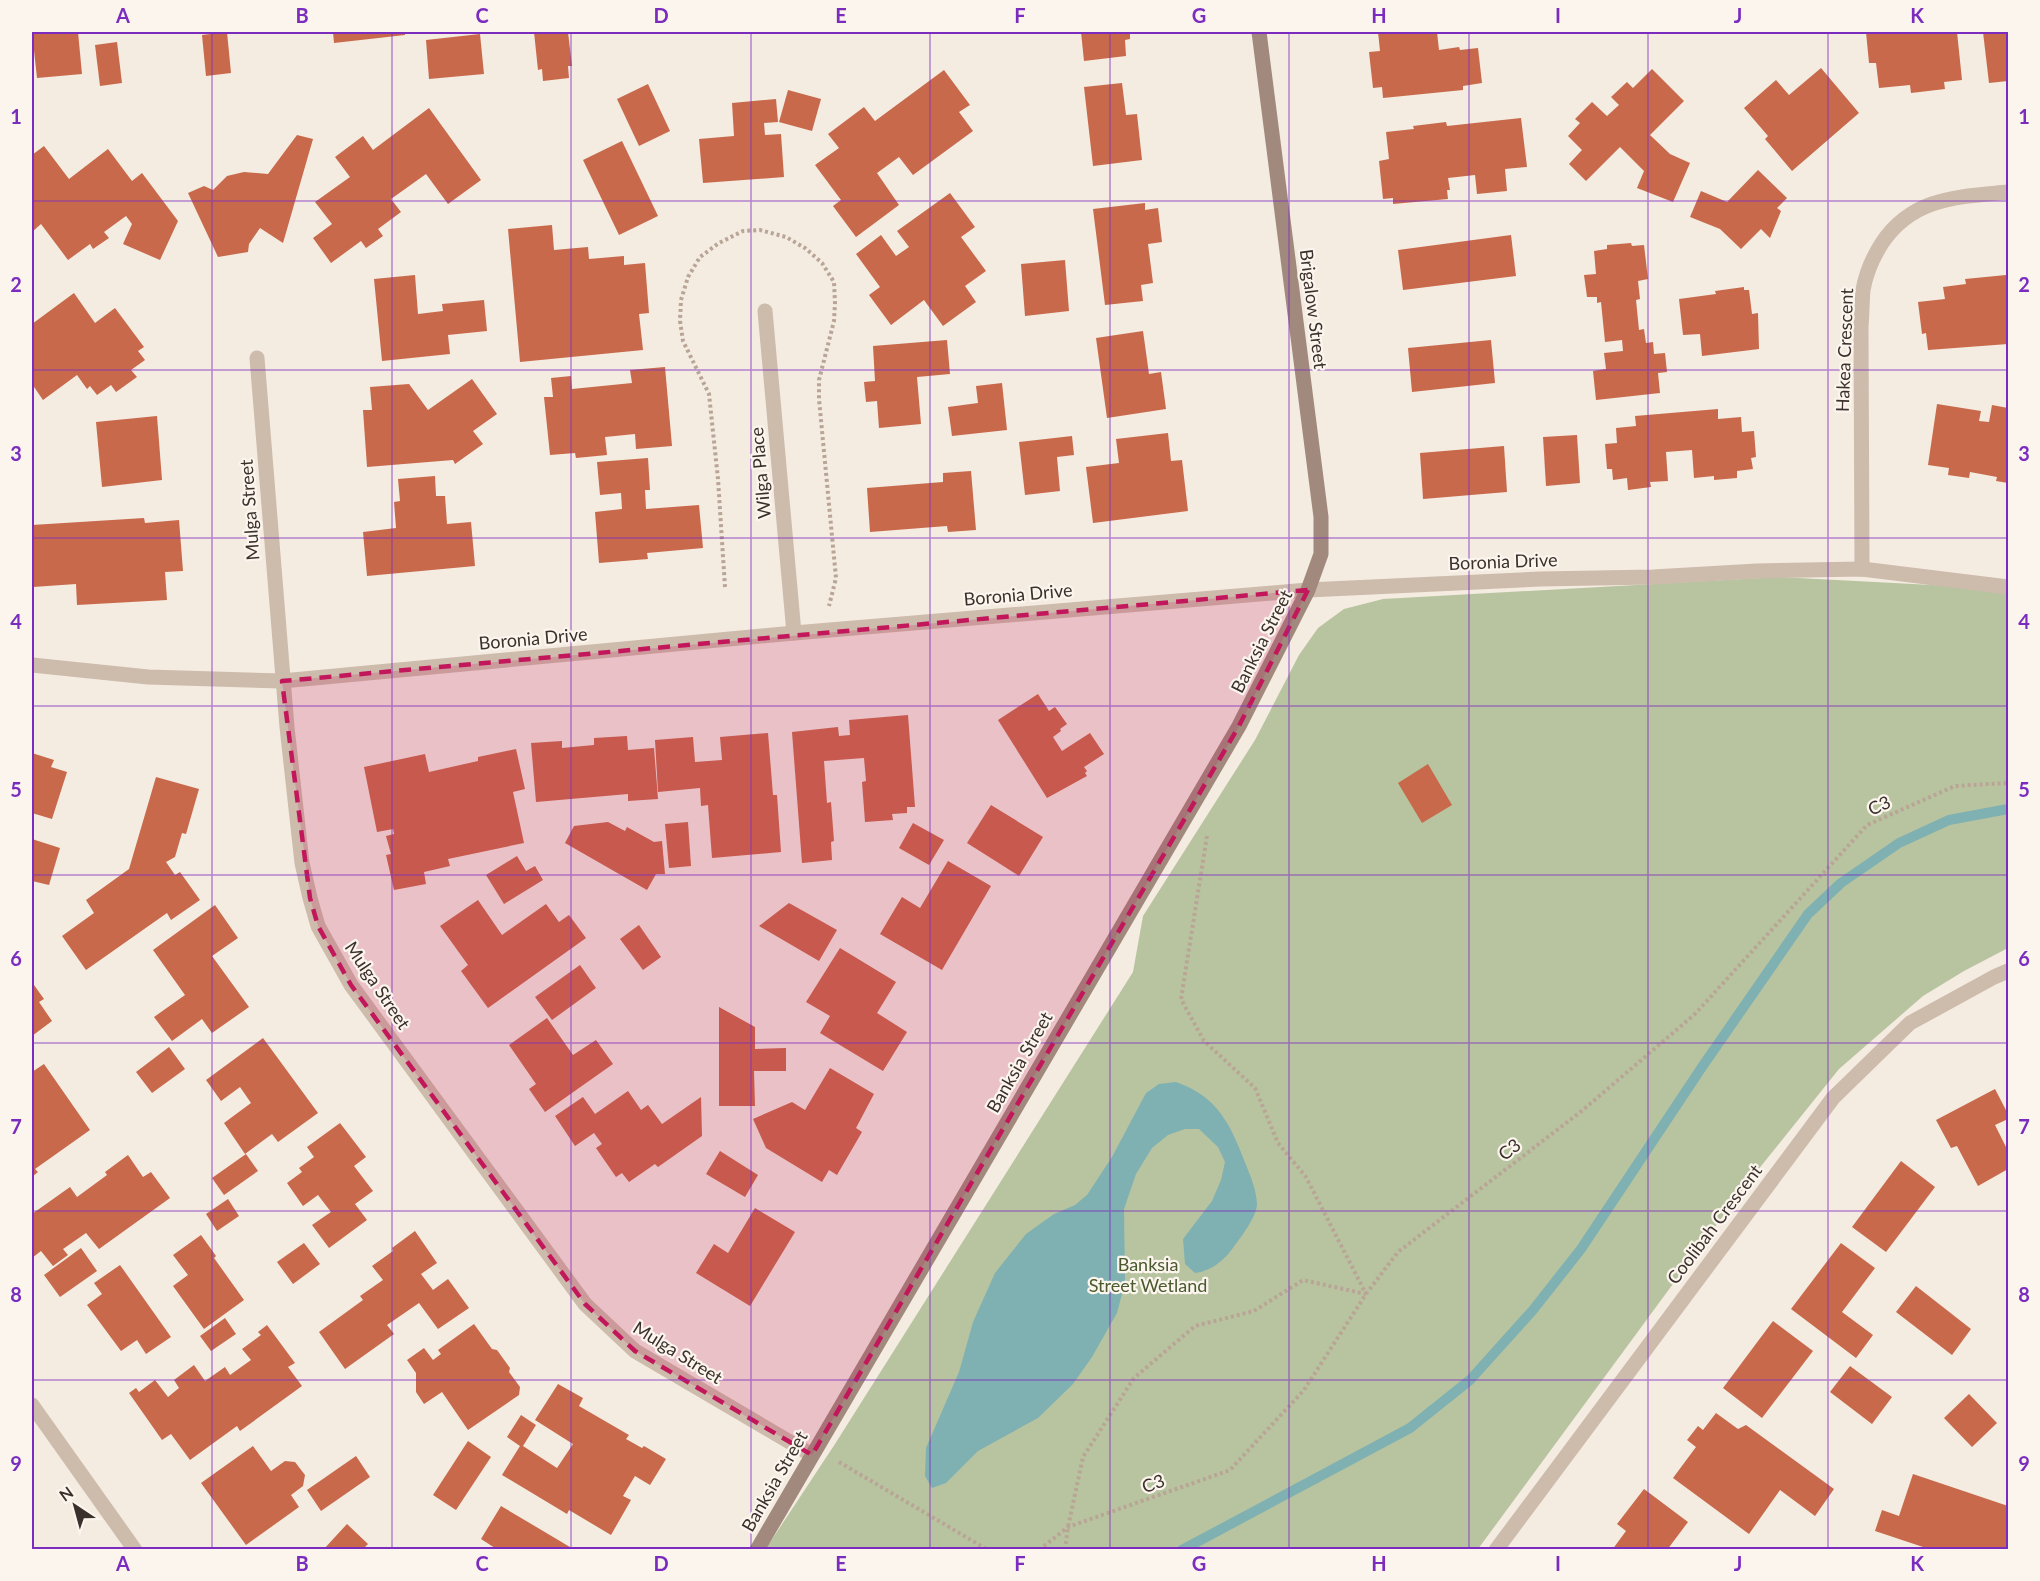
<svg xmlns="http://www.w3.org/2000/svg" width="2040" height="1581" viewBox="0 0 2040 1581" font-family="Lato,sans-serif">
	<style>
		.green { fill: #b8c4a0 }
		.water { fill: #7fb0b2 }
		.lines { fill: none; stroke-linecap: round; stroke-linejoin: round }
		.stream { stroke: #7fb0b2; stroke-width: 10 }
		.building { fill: #c8694b }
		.path { stroke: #b9a596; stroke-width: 4; stroke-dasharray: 3 3; stroke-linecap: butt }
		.street { stroke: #cdbbac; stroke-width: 15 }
		.secondary { stroke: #a18a7d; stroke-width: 15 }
		.marked { fill: #c2185b; fill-opacity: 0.2; stroke: #c2185b; stroke-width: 4.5; stroke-dasharray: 12 8; stroke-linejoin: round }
		.grid { fill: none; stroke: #7b2cbf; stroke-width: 1.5; stroke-opacity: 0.55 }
		.labels { text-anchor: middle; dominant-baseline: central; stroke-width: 4.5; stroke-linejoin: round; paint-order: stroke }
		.street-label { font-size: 18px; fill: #3b302b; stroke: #fbf5ee }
		.park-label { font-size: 18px; fill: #4a5a2e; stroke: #fbf5ee }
		.neatline { fill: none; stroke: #7b2cbf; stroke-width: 2 }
		.grid-label { font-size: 20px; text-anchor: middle; font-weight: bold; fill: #7b2cbf }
	</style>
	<rect width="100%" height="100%" fill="#f4ebe1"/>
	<!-- green -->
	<path class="green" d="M1779,577L1951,586L2008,594V948L1964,971L1923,996L1839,1069L1745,1186L1478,1549L765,1550L835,1444L1133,972L1143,916L1255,740L1299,655L1318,628L1344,609L1383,599Z"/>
	<!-- water -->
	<path class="water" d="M1176,1082C1219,1097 1231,1126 1246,1165C1251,1177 1257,1192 1257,1205C1256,1217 1242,1236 1235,1245C1226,1259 1212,1271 1195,1273L1185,1264L1183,1239L1212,1201L1221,1180L1225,1162L1218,1147L1199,1129H1185L1168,1135L1152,1148L1136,1174L1124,1209L1125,1282L1117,1313L1092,1357L1073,1384L1038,1418L978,1451L946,1483L932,1488L925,1476L926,1448L959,1372L973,1322L995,1273L1026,1234L1054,1214L1075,1205L1087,1195L1112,1157L1146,1093L1159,1084Z"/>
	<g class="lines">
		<!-- stream -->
		<path class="stream" d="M1182,1550L1410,1428L1470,1380L1533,1310L1581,1249L1702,1067L1808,914L1841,883L1899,843L1949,820L2008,809"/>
	</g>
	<!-- building -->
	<g class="building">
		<path d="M32,32H78L82,74L37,78Z"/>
		<path d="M227,32L231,73L206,76L202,35Z"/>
		<path d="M333,32H405V35L334,43Z"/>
		<path d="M534,32H568L572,66H568L569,78L543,81L542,69L538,70Z"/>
		<path d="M1081,32H1130V39L1125,40L1126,56L1084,61Z"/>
		<path d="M1378,32H1437L1439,50L1459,47L1460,50L1478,48L1482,83L1463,86V90L1383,98L1382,87L1373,88L1369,52L1380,51Z"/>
		<path d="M1866,32H1957L1962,80L1944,82L1945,89L1911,93L1910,85L1879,88L1876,63H1869Z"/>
		<path d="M1983,32H2008V81L1989,83Z"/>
		<path d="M480,34L484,74L429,79L426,40Z"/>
		<path d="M117,42L122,83L100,86L95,45Z"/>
		<path d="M1821,68L1859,113L1792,171L1765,139L1768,136L1744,108L1776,80L1789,95Z"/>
		<path d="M1652,69L1684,101L1650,135L1670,154L1690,163L1673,202L1637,188L1644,171L1620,147L1586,181L1569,164L1582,150L1568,136L1580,123L1575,119L1592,102L1607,116L1619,105L1611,97L1627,82L1633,88Z"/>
		<path d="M944,70L970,105L959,112L973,131L913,175L899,157L877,173L899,205L856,237L833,206L841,200L815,165L839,148L828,134L864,107L875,121Z"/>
		<path d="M1122,83L1126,115L1137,114L1142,160L1093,166L1084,87Z"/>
		<path d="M648,84L670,131L639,146L617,99Z"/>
		<path d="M788,90L821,99L812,131L779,122Z"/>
		<path d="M776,99L778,122L764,123L765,135L781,134L784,177L703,183L699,139L734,136L732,103Z"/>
		<path d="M429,108L481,180L448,204L426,174L391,199L401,212L378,229L383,236L366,248L361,241L331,263L313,238L332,224L315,202L350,177L335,157L363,136L373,150Z"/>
		<path d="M1521,118L1527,167L1505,169L1507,191L1477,194L1475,175L1448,178L1450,190H1447L1448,199L1393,204V198L1383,199L1379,161L1389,159L1386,132L1414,129L1413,126L1446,122L1447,126Z"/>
		<path d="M297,135L313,139L283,243L260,228L249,244L248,252L218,257L188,193L204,186L213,190L227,176L244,172L268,174Z"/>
		<path d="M622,141L658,216L619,235L583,160Z"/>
		<path d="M44,146L69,179L108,149L132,181L142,173L178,221L160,260L123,244L132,224L126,216L104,232L109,238L93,249L90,244L68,260L41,224L32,232V155Z"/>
		<path d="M1758,170L1787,198L1777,208L1781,211L1770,238L1761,229L1741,249L1720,229L1690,217L1701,191L1727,202Z"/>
		<path d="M950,193L975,227L961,237L986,271L965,286L976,302L943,326L924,300L891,325L869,295L880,287L856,254L881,235L896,256L909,247L897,231Z"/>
		<path d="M1145,203V210L1158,208L1162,242L1148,244L1153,283L1141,285L1143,301L1105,305L1093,209Z"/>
		<path d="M552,225L554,250L588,247L589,259L624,256V265L645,263L649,313L639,314L643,350L520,362L508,229Z"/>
		<path d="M1511,235L1516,276L1403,290L1398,250Z"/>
		<path d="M1631,243L1632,246L1644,245L1648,279L1638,281L1640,299L1636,300L1639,330L1644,329L1646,343L1653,342L1654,354L1665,353L1667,372L1658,373L1660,393L1596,400L1593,371L1606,369L1604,353L1623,351L1622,340L1605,342L1601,302L1597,303V297H1587L1584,275L1596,274L1594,251L1607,249V245Z"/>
		<path d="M1065,260L1069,311L1025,316L1021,264Z"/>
		<path d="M415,275L418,314L443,311L442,304L484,300L487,331L448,335L450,354L382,361L374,279Z"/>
		<path d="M2006,275L2008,295V344L1928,350L1926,333L1922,334L1918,302L1945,299L1943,287L1966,284L1965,279Z"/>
		<path d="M1744,287V290H1749L1752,314L1758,313L1759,349L1702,356L1700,334L1683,335L1679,299L1716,294L1715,291Z"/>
		<path d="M74,293L95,323L115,308L144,347L138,351L145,360L131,370L137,377L116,392L111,385L97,395L90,386L87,389L77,375L43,400L32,384V324Z"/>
		<path d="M1143,331L1149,374L1161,372L1166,409L1107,418L1096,338Z"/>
		<path d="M947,340L950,374L917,377L921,424L879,428L877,401L866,402L864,382L875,381L873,346Z"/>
		<path d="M1491,340L1495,383L1412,392L1408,348Z"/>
		<path d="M665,367L672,446L636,449L635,434L605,437L607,455L576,458L575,453L550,455L544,397H553L551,378L571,376L572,389L632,383L630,370Z"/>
		<path d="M472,379L497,414L473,431L483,444L455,464L453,460L367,467L363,410H372L370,387L409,384L428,410Z"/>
		<path d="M1002,383L1007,430L952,436L948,407L978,403L976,386Z"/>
		<path d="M1937,404L1981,411L1979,421L1989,422L1992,405L2008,408V483L1996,481L1997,477L1970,472L1969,478L1948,475L1949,468L1928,465Z"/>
		<path d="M1718,409V419L1741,417L1742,432L1754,431L1756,457L1751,458L1753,469L1737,471V478L1714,480V476L1694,478L1692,450L1666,452L1668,481L1650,482L1651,487L1628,490L1627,478L1613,480L1612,469H1607L1605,444L1617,443L1616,428L1636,426L1635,416Z"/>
		<path d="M157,416L162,480L102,487L96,422Z"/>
		<path d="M1168,433L1171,461L1182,460L1188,511L1093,523L1086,467L1119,463L1116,439Z"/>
		<path d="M1577,435L1580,483L1546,486L1543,437Z"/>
		<path d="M1072,436L1074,455L1057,457L1060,491L1025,495L1019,442Z"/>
		<path d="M1504,446L1507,492L1423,499L1420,453Z"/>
		<path d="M648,458L650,490H645L646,509L699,505L703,548L647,553L648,559L599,563L595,512L622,509L621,493L600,495L597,462Z"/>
		<path d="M971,471L976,530L948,532L947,526L870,532L867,488L943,482V473Z"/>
		<path d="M435,476L436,496H445L447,524L471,522L475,566L367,576L363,532L396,528L394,502L400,501L398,479Z"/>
		<path d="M144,518L145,523L179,520L183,571L165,572L167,600L77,605L76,584L33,587L32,525Z"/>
		<path d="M1038,694L1049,711L1055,707L1067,724L1060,729L1061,731L1053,737L1062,751L1090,733L1104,754L1084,767L1087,771L1085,773L1087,776L1047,798L998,720Z"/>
		<path d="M908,715L915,807H907V813L892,814L893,820L865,822L862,782L866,781L864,758L824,761L827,803L831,802L834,841L831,842L832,860L802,863L792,732L838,727L839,736L850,735L849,720Z"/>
		<path d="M768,733L773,795H777L781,852L712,858L708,805L701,806L700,788L658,792L655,740L693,737L695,762L722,760L720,737Z"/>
		<path d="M627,736L628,750L654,748L658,799L628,801V794L536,802L531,743L562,741V748L594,745V738Z"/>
		<path d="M516,749L525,789L513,792L524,843L448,859L450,866L424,872L426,884L394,890L386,855L391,854L386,836L394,834L393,829L377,832L364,767L425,754L429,772L478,761V757Z"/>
		<path d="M32,753L54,760L51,767L67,772L52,819L32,813Z"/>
		<path d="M1428,764L1452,805L1422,823L1398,783Z"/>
		<path d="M156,777L199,789L186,834L182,833L175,857L166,862L175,875L180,872L200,900L171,920L167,913L86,970L62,936L94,913L86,900L129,869Z"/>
		<path d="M991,805L1043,837L1019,876L967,843Z"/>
		<path d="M608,822L625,831L627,827L654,842L662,841L665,874H656L647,890L565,843L574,826Z"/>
		<path d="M688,822L691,866L669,868L665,824Z"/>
		<path d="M913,823L944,840L929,865L899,848Z"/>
		<path d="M32,839L60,848L49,885L32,881Z"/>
		<path d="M517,856L526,871L535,866L543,880L504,904L486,875Z"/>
		<path d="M948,861L991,886L942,970L880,934L902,897L920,908Z"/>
		<path d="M478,900L502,935L546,904L559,922L569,915L586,938L488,1008L461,971L468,965L440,926Z"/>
		<path d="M789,903L837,930L819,961L759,926Z"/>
		<path d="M215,905L238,938L212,956L249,1007L212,1033L202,1019L172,1041L154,1017L185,995L153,950Z"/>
		<path d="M639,925L661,957L643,970L620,939Z"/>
		<path d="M840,948L896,982L877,1013L907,1032L883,1071L820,1033L830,1016L806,1002Z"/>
		<path d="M580,965L596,988L552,1020L535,997Z"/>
		<path d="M34,985L44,999L39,1002L52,1021L32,1036V987Z"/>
		<path d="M719,1007L755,1027V1049L786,1048V1071H754L755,1106H719Z"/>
		<path d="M547,1018L573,1055L596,1040L613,1064L545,1112L529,1089L536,1084L509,1045Z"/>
		<path d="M263,1038L318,1113L278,1142L272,1134L245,1154L224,1123L251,1103L240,1087L221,1101L206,1080Z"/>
		<path d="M169,1047L185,1069L152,1093L136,1072Z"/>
		<path d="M44,1064L90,1130L35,1169L38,1172L32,1177V1072Z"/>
		<path d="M830,1068L874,1094L856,1128L862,1132L837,1175L829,1170L822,1182L766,1148L753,1119L792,1102L805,1110Z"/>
		<path d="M1995,1089L2008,1114V1119L1995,1125L2008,1151V1169L1978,1186L1957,1146L1951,1148L1936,1120Z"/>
		<path d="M628,1091L641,1110L648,1105L662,1124L701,1097L702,1136L658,1167L655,1164L629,1182L622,1173L616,1177L596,1148L602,1144L594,1133L575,1146L555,1116L583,1097L595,1114Z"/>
		<path d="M340,1123L366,1157L354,1166L373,1191L355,1204L367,1220L329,1248L312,1225L331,1212L318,1195L303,1206L287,1183L302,1172L299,1168L314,1157L307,1147Z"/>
		<path d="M720,1151L758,1175L745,1197L706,1174Z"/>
		<path d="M246,1154L258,1171L224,1195L212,1178Z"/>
		<path d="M128,1155L143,1177L151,1172L170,1198L99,1249L86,1233L63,1249L68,1255L53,1266L41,1251L32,1258V1214L70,1187L77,1197L107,1175L105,1172Z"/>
		<path d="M1901,1161L1935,1187L1886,1252L1852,1227Z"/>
		<path d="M228,1199L239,1216L217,1231L206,1214Z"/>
		<path d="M755,1208L795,1232L750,1306L696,1273L714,1244L728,1253Z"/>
		<path d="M415,1231L437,1263L421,1274L433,1290L448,1279L469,1308L438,1329L419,1303L387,1325L394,1334L345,1369L319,1332L363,1300L360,1296L383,1280L372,1266L393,1251L392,1248Z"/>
		<path d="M201,1235L216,1256L214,1258L244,1300L204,1329L173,1286L188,1275L173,1255Z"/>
		<path d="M304,1243L320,1264L293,1284L277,1262Z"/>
		<path d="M1841,1243L1875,1268L1842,1312L1873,1335L1856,1358L1791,1309Z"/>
		<path d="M81,1248L97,1271L60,1297L44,1275Z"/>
		<path d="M120,1265L171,1337L146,1354L137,1340L121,1351L87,1305L102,1294L94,1283Z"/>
		<path d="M1916,1286L1971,1329L1952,1355L1896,1312Z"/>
		<path d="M225,1318L236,1334L211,1351L200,1336Z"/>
		<path d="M1773,1321L1813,1351L1762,1418L1723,1388Z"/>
		<path d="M474,1324L492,1349L497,1350L510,1368L509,1372L520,1387L519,1395L468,1430L442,1392L424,1404L416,1392V1373L407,1360L424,1348L433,1360L441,1354L438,1350Z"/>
		<path d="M267,1325L295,1363L288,1367L302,1386L240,1431L237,1426L190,1460L171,1434L162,1440L129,1393L136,1388L139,1392L155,1380L168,1397L179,1388L174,1380L194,1365L205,1381L225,1367L230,1375L251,1360L242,1349L261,1335L258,1332Z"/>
		<path d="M1850,1366L1892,1397L1872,1424L1830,1392Z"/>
		<path d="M558,1384L583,1398L579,1406L629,1435L626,1439L642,1448L644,1446L666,1459L650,1485L635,1476L623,1496L631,1500L611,1535L569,1510L567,1514L502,1475L520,1446L507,1437L521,1415L536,1425L523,1446L557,1468L573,1444L535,1420Z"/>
		<path d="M1969,1394L1997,1423L1972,1447L1944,1418Z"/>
		<path d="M1716,1413L1738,1429L1746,1425L1834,1489L1815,1516L1780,1490L1749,1534L1673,1478L1696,1447L1687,1440L1698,1426L1703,1430Z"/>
		<path d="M468,1441L491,1457L456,1510L433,1495Z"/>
		<path d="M253,1446L271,1471L285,1461L295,1462L305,1475L303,1486L291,1495L299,1507L246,1545L201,1483Z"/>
		<path d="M356,1456L370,1477L321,1511L307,1490Z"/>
		<path d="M1913,1474L2008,1506V1550H1932L1875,1531L1882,1510L1899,1516Z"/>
		<path d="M1644,1489L1688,1522L1667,1550H1612L1626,1531L1617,1524Z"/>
		<path d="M501,1506L575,1550H498L481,1539Z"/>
		<path d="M347,1524L368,1544L362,1550H323Z"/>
	</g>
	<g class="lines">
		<!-- path -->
		<g class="path">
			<path d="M725,587L718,479L709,394L683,341L680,321L681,300L688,277L700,257L719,243L743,231L760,230L786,237L805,248L822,263L834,282L835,303L834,321L819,380V399L836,578L829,606"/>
			<path d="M1207,836L1181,999L1204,1041L1255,1088L1278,1143L1306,1177L1366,1294"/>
			<path d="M839,1462L988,1550"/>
			<path d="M1039,1550L1068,1527L1230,1470L1304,1390L1366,1294L1398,1252L1583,1110L1695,1014L1867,825L1955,786L2008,783"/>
			<path d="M1065,1550L1068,1527L1083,1457L1134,1378L1195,1326L1254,1311L1303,1280L1366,1294"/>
		</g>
		<!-- street -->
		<g class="street">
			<path d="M765,311L794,633"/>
			<path d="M257,358L287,727L302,863L310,898L318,926L351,985L585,1304L635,1351L812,1455"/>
			<path d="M1862,569L1861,327C1862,314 1862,302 1863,290C1866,273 1873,257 1882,243C1913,197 1958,197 2008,192"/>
			<path d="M32,665L148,677L282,681L794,633L1308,590L1540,579L1653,577L1757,571L1862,569L2008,587"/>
			<path d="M32,1405L135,1550"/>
			<path d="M1496,1550L1833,1098L1910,1023L1994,977L2008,971"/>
		</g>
		<!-- secondary -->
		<path class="secondary" d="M757,1550L1239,726L1308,590L1321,554V517L1259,32"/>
	</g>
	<!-- marked area -->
	<path class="marked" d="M1308,590L1239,726L812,1455L635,1351L585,1304L351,985L318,926L310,898L282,681Z"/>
	<!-- grid -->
	<path class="grid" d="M212,32V1550M392,32V1550M571,32V1550M751,32V1550M930,32V1550M1110,32V1550M1289,32V1550M1469,32V1550M1648,32V1550M1828,32V1550M32,201H2008M32,370H2008M32,538H2008M32,706H2008M32,875H2008M32,1043H2008M32,1211H2008M32,1380H2008"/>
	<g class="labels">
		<!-- street labels -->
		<g class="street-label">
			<text transform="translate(1314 309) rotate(83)">Brigalow Street</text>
			<text transform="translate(1844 350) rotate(-88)">Hakea Crescent</text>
			<text transform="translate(760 473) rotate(-95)">Wilga Place</text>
			<text transform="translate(249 510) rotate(-94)">Mulga Street</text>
			<text transform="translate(1503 561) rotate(-2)">Boronia Drive</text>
			<text transform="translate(1018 594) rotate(-5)">Boronia Drive</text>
			<text transform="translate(533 638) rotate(-5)">Boronia Drive</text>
			<text transform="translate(1261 641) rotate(-63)">Banksia Street</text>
			<text transform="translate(1879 805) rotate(-24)">C3</text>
			<text transform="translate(378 985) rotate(56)">Mulga Street</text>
			<text transform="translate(1019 1062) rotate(-60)">Banksia Street</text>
			<text transform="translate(1509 1149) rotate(-38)">C3</text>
			<text transform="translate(1714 1224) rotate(-53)">Coolibah Crescent</text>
			<text transform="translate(678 1352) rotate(32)">Mulga Street</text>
			<text transform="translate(774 1481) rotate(-60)">Banksia Street</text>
			<text transform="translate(1153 1483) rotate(-20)">C3</text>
		</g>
		<!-- park labels -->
		<g class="park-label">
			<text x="1148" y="1264">Banksia<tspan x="1148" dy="21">Street Wetland</tspan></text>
		</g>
	</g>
	<!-- border -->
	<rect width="2040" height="1581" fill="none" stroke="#fbf5ee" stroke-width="66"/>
	<!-- north arrow -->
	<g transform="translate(75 1506) rotate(324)" stroke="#fbf5ee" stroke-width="4.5" paint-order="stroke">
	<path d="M0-4.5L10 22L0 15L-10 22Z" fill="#3b302b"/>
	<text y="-9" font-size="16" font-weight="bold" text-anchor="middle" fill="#3b302b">N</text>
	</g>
	<rect x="33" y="33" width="1974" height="1515" class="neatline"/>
	<g class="grid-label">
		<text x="123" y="23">A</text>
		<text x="302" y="23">B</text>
		<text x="482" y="23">C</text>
		<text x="661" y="23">D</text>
		<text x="841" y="23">E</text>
		<text x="1020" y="23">F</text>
		<text x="1199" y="23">G</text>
		<text x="1379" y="23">H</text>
		<text x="1558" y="23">I</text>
		<text x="1738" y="23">J</text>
		<text x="1917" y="23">K</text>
		<text x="16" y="124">1</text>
		<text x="2024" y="124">1</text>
		<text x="16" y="292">2</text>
		<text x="2024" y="292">2</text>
		<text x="16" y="461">3</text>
		<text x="2024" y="461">3</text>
		<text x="16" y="629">4</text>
		<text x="2024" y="629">4</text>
		<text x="16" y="797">5</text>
		<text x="2024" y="797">5</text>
		<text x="16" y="966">6</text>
		<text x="2024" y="966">6</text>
		<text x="16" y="1134">7</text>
		<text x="2024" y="1134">7</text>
		<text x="16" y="1302">8</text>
		<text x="2024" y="1302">8</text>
		<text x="16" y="1471">9</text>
		<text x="2024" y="1471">9</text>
		<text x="123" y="1571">A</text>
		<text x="302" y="1571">B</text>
		<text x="482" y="1571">C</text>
		<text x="661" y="1571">D</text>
		<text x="841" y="1571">E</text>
		<text x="1020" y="1571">F</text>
		<text x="1199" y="1571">G</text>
		<text x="1379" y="1571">H</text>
		<text x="1558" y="1571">I</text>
		<text x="1738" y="1571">J</text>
		<text x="1917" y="1571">K</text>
	</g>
</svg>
